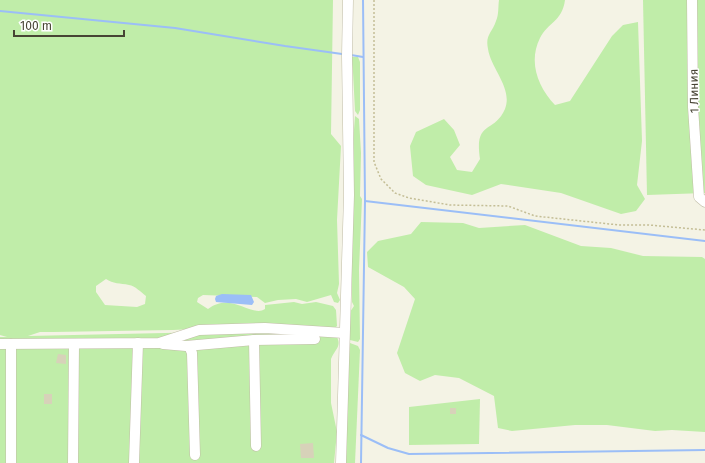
<svg xmlns="http://www.w3.org/2000/svg" width="705" height="463" viewBox="0 0 705 463" font-family="'Fira Sans',sans-serif">
	<style>
		.green { fill: #c0eda9; fill-rule: evenodd }
		.water { fill: #9bbef7 }
		.lines { fill: none; stroke-linecap: round; stroke-linejoin: round }
		.stream { stroke: #9bbef7; stroke-width: 2 }
		.building { fill: #d7d2b9 }
		.minor-casing { stroke: #c1bda7; stroke-width: 11 }
		.path { stroke: #c4be96; stroke-width: 1.5; stroke-dasharray: 2 2; stroke-linecap: butt }
		.minor { stroke: #fff; stroke-width: 10 }
		.labels { text-anchor: middle; dominant-baseline: central; stroke-width: 3; stroke-linejoin: round; paint-order: stroke }
		.street-label { font-size: 12px; fill: #474434; stroke: #fff }
	</style>
	<rect width="100%" height="100%" fill="#f4f3e5"/>
	<!-- green -->
	<g class="green">
		<path d="M0,0H333L331,134L341,146L337,220L339,284L337,293L340,300L338,303L334,302L331,295L307,302L296,299L278,300L265,303L257,297L203,295L198,298L197,302L208,309C231,291 252,318 265,309V305L294,302L302,304L316,302L333,306L336,310L337,326L335,328L232,327L173,330L53,332H40L28,336L260,331L337,337C342,347 334,350 331,359V403L337,432L334,463H0V337H7L0,335ZM106,279C113,284 120,283 129,285C135,286 141,292 146,296L145,304L137,307L105,305L96,292V286Z"/>
		<path d="M499,0H565C562,22 548,22 540,38C528,62 538,87 555,105L570,101L612,36L623,25L638,22L642,141L637,185L645,199L636,211L621,214L561,193L501,184L472,195L426,185L413,176L410,146L416,132L444,119L454,130L460,145L450,157L457,170L472,172L480,159C474,120 494,134 505,109C513,88 491,69 488,49C485,35 492,33 496,21C499,15 498,6 499,0Z"/>
		<path d="M643,0H705V193L647,195Z"/>
		<path d="M351,57H358L360,62V110L358,115L355,111L353,72Z"/>
		<path d="M355,116L359,119L361,153L360,196L362,199L359,270L360,339L358,342L350,340V312L354,306L352,302V157Z"/>
		<path d="M421,222L463,223L479,228L525,225L581,246L611,248L643,256L702,257L705,259V432L672,430L655,431L607,425H575L512,431L498,428L494,396L459,378L435,375L420,381L405,373L397,353L415,299L404,287L368,267L367,252L378,241L411,234Z"/>
		<path d="M350,343L358,346L360,350L355,463H345L348,344Z"/>
		<path d="M480,399L479,444L409,445V407Z"/>
	</g>
	<!-- water -->
	<path class="water" d="M222,294L251,295L254,302L252,305L216,302L215,299L216,296Z"/>
	<g class="lines">
		<!-- stream -->
		<g class="stream">
			<path d="M0,11L175,28L285,46L342,54"/>
			<path d="M351,55L363,57"/>
			<path d="M365,201L705,241"/>
			<path d="M361,435L388,448L409,454L705,450"/>
			<path d="M361,463L365,201L363,0"/>
		</g>
	</g>
	<!-- building -->
	<g class="building">
		<path d="M58,354L66,355V364L56,363Z"/>
		<rect x="44" y="394" width="8" height="10"/>
		<rect x="450" y="408" width="6" height="6"/>
		<path d="M313,443L314,458H301L300,444Z"/>
	</g>
	<g class="lines">
		<defs>
			<g id="minor">
				<path d="M692,0L693,107L699,197L705,202"/>
				<path d="M254,340L256,446"/>
				<path d="M0,344L159,343L199,330L265,328L344,333"/>
				<path d="M11,344V463"/>
				<path d="M163,344L186,346L254,340L315,339"/>
				<path d="M189,346L192,353L195,455"/>
				<path d="M73,463L74,344"/>
				<path d="M134,463L138,343"/>
				<path d="M341,463L349,195L347,56L348,0"/>
			</g>
		</defs>
		<!-- minor casing -->
		<use href="#minor" class="minor-casing"/>
		<!-- path -->
		<path class="path" d="M374,0V162L381,179L395,193L409,198L450,205L508,206L535,216L619,225H649L705,230"/>
		<!-- minor -->
		<use href="#minor" class="minor"/>
	</g>
	<g class="labels">
		<!-- street labels -->
		<g class="street-label">
			<text transform="translate(694 91) rotate(-91)">1 Линия</text>
		</g>
	</g>
	<!-- scale -->
	<path d="M14 30v6h110v-6" fill="none" stroke="#474434" stroke-width="2"/>
	<text x="20" y="30" font-size="12" fill="#474434" stroke="#ffffff" stroke-width="3" paint-order="stroke">100 m</text>
</svg>
